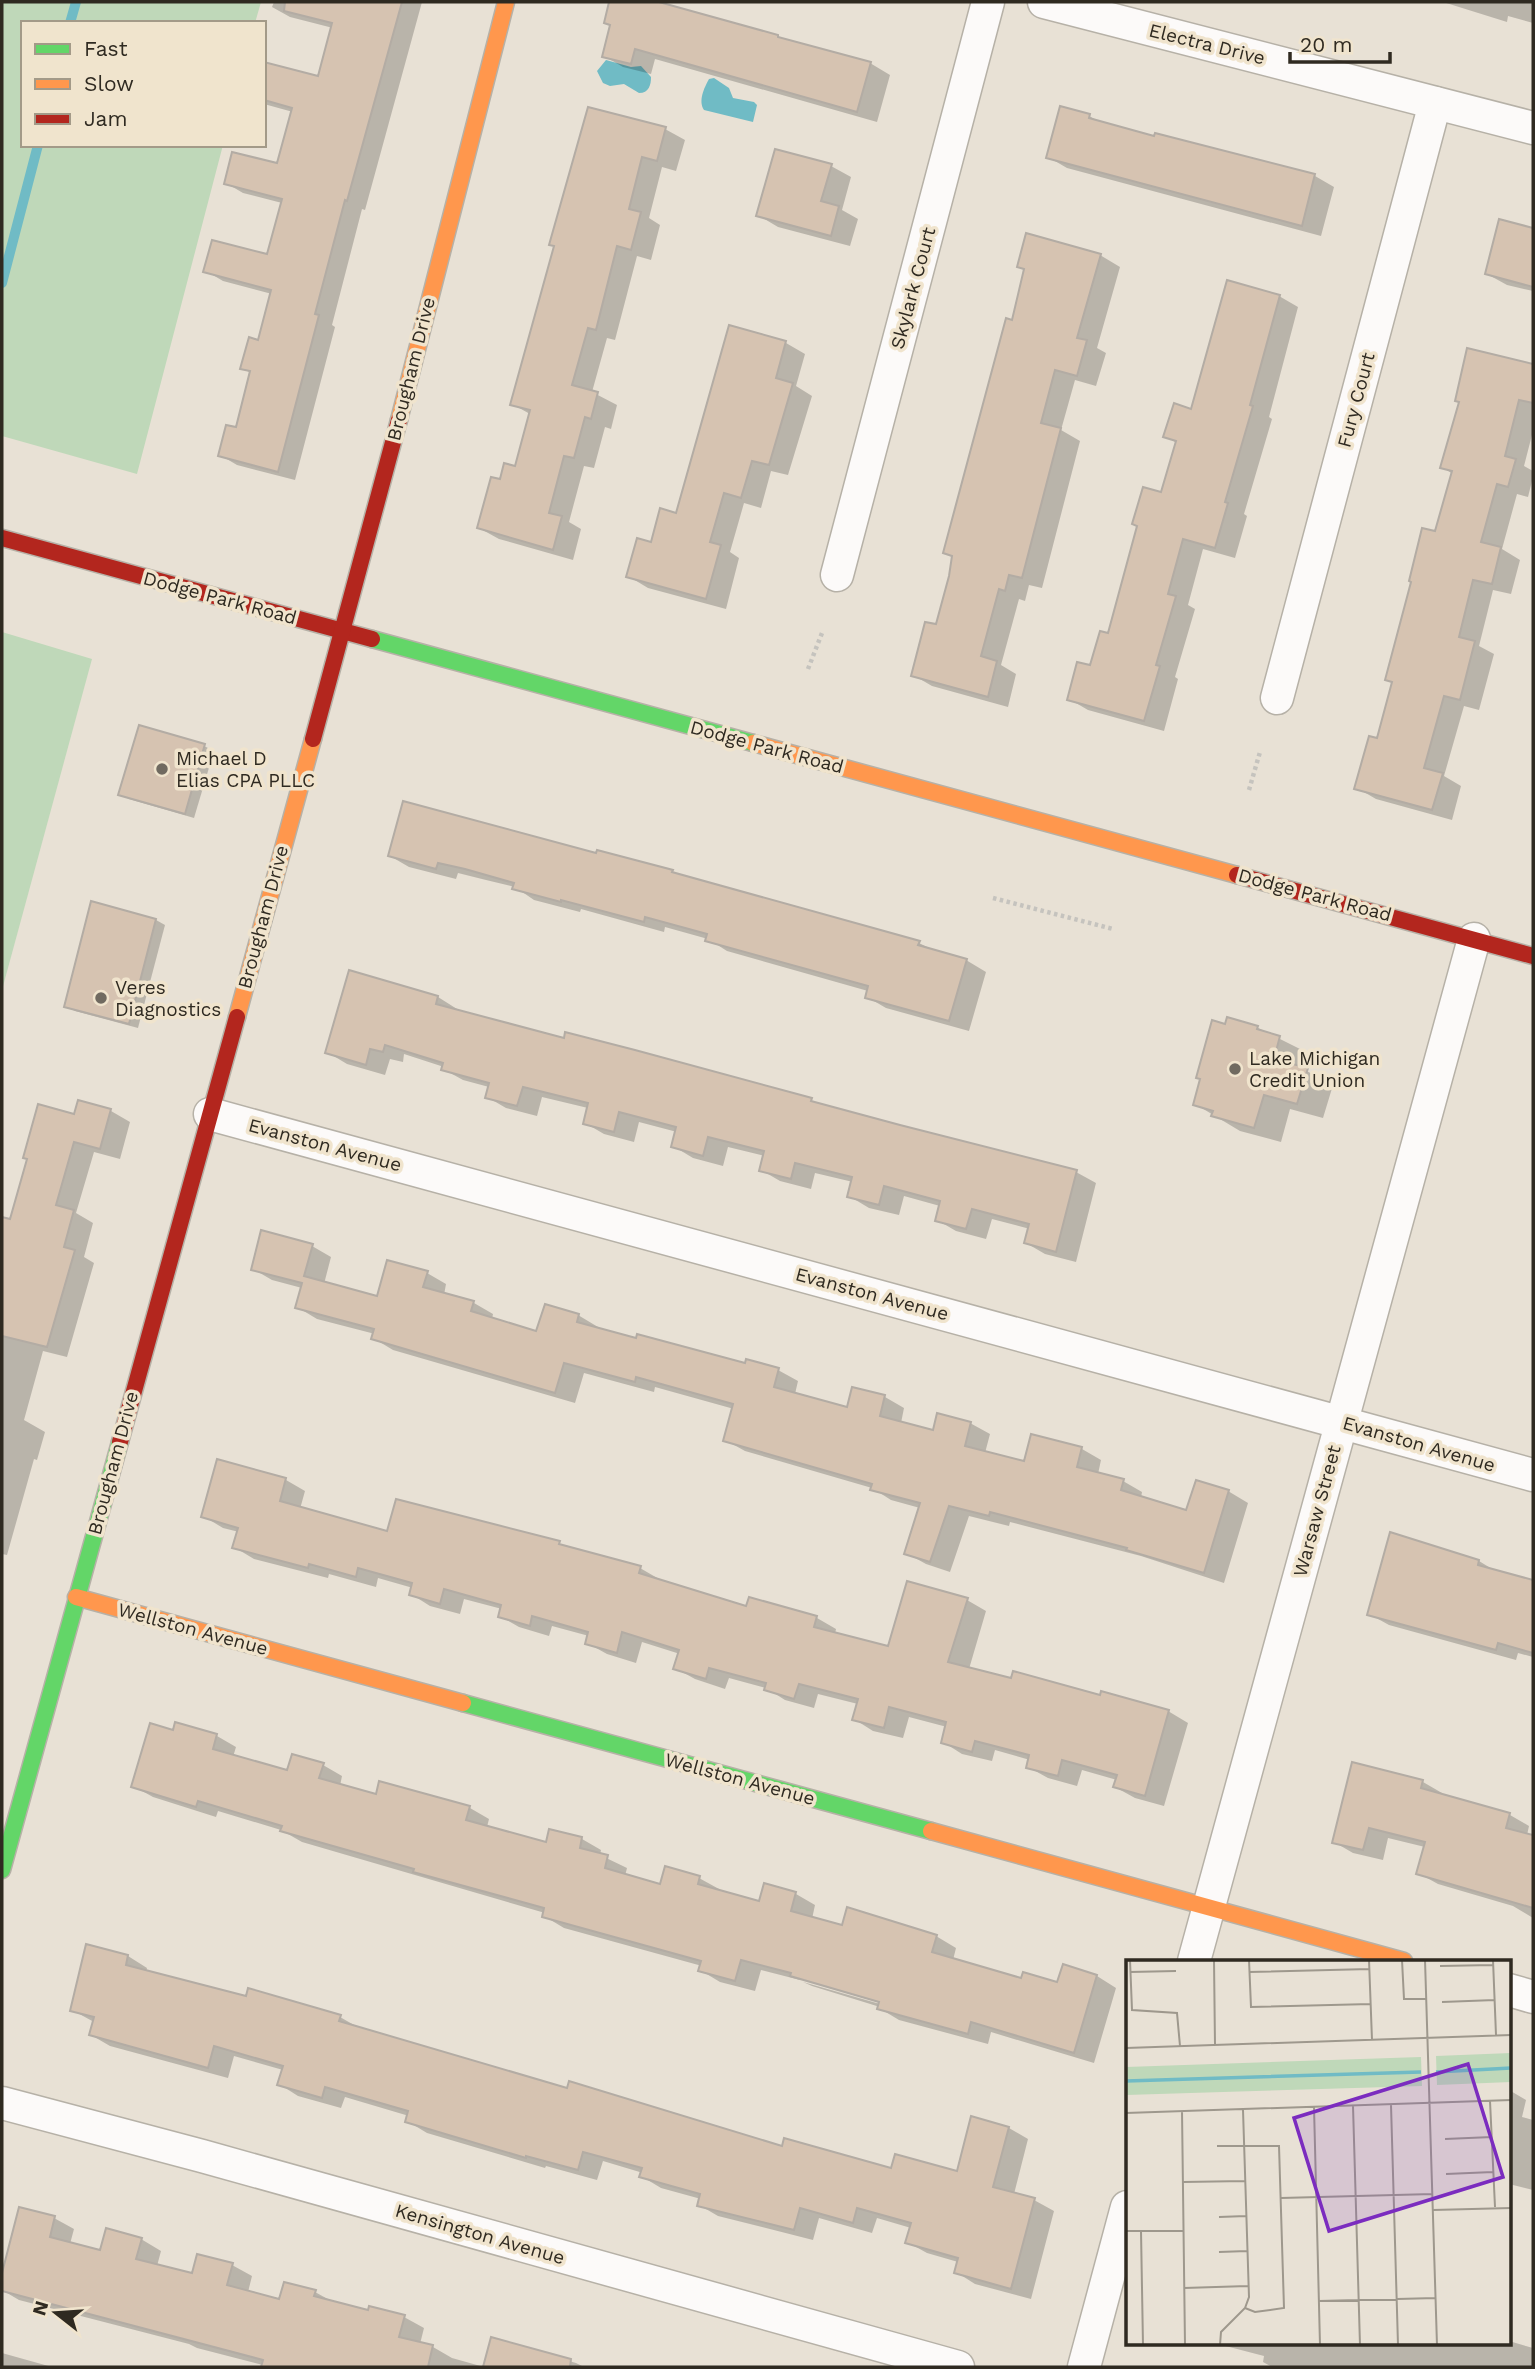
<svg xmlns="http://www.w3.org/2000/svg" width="1535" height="2369" viewBox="0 0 1535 2369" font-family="'Work Sans',sans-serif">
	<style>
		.green { fill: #bfd8b9 }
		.water { fill: #70bbc5 }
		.shadow { fill: #0003 }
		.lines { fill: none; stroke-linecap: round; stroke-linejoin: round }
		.stream { stroke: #70bbc5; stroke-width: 10 }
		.building { fill: #d6c3b1; stroke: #b3aca4; stroke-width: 2 }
		.street-casing { stroke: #b6b1a7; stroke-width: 35 }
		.fast-casing { stroke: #b6b1a7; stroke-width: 19 }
		.slow-casing { stroke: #b6b1a7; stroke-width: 19 }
		.jam-casing { stroke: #b6b1a7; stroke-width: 19 }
		.path { stroke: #c5c3be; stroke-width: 4.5; stroke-dasharray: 3.5 3.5; stroke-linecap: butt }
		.street { stroke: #fcfaf9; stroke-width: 32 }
		.fast { stroke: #63d668; stroke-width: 16 }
		.slow { stroke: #ff974d; stroke-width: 16 }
		.jam { stroke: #b3261e; stroke-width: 16 }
		.poi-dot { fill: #706a60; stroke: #f0e4cd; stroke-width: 2.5 }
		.labels { text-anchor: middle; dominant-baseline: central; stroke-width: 7; stroke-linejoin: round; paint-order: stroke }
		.street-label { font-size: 19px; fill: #2f2a21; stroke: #f0e4cd }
		.poi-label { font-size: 19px; fill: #2f2a21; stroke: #f0e4cd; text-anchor: start }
		.inset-river { fill: none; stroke: #70bbc5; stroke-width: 3.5 }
		.inset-road { fill: none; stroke: #9e988d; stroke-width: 2 }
		.view { fill: #7b2cbf; fill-opacity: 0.15; stroke: #7b2cbf; stroke-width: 3.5 }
		.inset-edge { fill: none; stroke: #2f2a21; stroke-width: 3.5 }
	</style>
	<rect width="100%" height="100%" fill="#e8e1d5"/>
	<!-- green -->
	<g class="green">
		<path d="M2,2H261L255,23H23V145H223L137,474L2,436Z"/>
		<path d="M2,632L92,659L2,990Z"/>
	</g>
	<!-- water -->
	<g class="water">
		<path d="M606,60L631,67L641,66L651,77C651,85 649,93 639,93L624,84L610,86L603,83L597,71Z"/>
		<path d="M714,78L729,88L733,98L754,102L757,105L753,122L704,110C698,101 704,88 709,79Z"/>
	</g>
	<!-- shadow -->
	<g class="shadow">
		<path d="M274,2H422L365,210L362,209L332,325L335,327L295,480L237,465L220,455L237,430L251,373L242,368L260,342L272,294L223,281L206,271L268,256L282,203L243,193L226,183L278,165L293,112L264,104V64L319,78L333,28L290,17L272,7Z"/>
		<path d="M611,2H649L870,63L890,75L877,122L655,59L651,74L623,67L604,56L612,26L606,23Z"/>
		<path d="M1443,2H1533V23L1508,16L1507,22Z"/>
		<path d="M1089,116L1102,123L1315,176L1334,187L1321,236L1067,168L1048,157Z"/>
		<path d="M665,129L685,140L676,171L662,167L649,218L660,225L651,260L637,256L615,340L607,338L592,392L617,405L611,429L605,427L594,468L584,466L569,522L581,529L573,560L499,539L479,528L501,482L517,469L530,414L512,404L556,247L551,244Z"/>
		<path d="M831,166L851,177L842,210L858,219L850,246L778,227L758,215Z"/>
		<path d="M1500,222L1533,230V291L1507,285L1487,274Z"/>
		<path d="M1100,255L1120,267L1097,348L1106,353L1096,386L1075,380L1061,430L1080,441L1042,588L1029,585L1025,601L1019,599L1001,665L1016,674L1008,707L932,686L913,675L937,626L954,558L945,553L1013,322Z"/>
		<path d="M1279,296L1298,307L1269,417L1272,419L1244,514L1247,516L1235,558L1203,549L1188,605L1195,609L1175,677L1178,679L1164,731L1088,710L1069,699L1091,668L1109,635L1162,494L1177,443L1165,436L1192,411Z"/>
		<path d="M731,328L786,343L805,354L796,386L812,396L788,475L771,471L761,508L744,503L730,552L739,558L726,609L648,588L628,576L677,515Z"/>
		<path d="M1469,350L1533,365V431L1524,466L1533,471V477L1528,497L1517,494L1502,549L1520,560L1511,594L1493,590L1479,646L1494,654L1479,710L1464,706L1444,776L1461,786L1452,820L1376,799L1357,788L1378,740L1394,683L1387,680L1436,533L1453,474L1442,467L1460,402Z"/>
		<path d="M204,746L214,751L194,818L129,799L120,794Z"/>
		<path d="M597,855L672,871L682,877L919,943L935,951L966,960L986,972L969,1031L886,1008L867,997L868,991L727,951L708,939L665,927L664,932L581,909L580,912L534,900L515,887L486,880L458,873L456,879L409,867L390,856Z"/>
		<path d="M156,920L165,925L138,1028L75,1011L66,1006Z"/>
		<path d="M351,972L438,997L457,1009V1011L565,1040L811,1100L821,1105L1076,1172L1096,1183L1076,1262L1045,1254L1026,1243L1030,1229L992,1219L986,1239L956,1231L937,1220L940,1206L904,1196L899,1215L869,1208L849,1196L853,1182L815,1173L811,1189L780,1181L761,1170L765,1156L728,1147L723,1166L693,1158L673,1146L677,1132L639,1122L634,1142L604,1134L585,1123L588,1108L542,1097L537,1116L506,1108L487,1097L489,1087L463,1080L443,1069L444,1067L404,1054L403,1062L390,1059L385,1075L347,1064L327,1052Z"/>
		<path d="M1228,1019L1258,1028L1306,1052L1301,1068L1333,1085L1323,1118L1290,1109L1281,1142L1240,1131L1195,1104Z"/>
		<path d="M79,1102L111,1111L130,1122L120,1159L94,1152L76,1213L93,1223L84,1257L94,1263L67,1357L43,1351L24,1420L45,1432L37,1460L34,1459L7,1555L2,1554V1218L11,1221L76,1116Z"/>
		<path d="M312,1246L331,1257L324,1284L378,1299L427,1273L446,1284L444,1295L474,1303L493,1314L492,1319L538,1333L578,1315L598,1327L597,1330L746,1365L778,1370L798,1381L795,1394L848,1409L853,1389L885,1397L904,1408L901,1423L934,1432L970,1423L990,1434L985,1453L1025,1464L1032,1436L1082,1449L1101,1460L1098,1474L1123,1481L1142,1492L1141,1498L1188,1512L1228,1491L1248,1503L1224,1583L1141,1556L1010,1522L1009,1526L969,1516L950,1572L926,1564L906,1553L920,1508L891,1500L872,1488L745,1451L725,1440L734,1409L655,1387L654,1392L584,1373L575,1403L393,1350L373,1338L375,1334L317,1319L297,1307L302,1288L272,1280L253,1269Z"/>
		<path d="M218,1461L286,1480L305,1491L300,1509L388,1533L397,1501L559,1543L570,1549L640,1568L659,1579V1581L747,1609L750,1599L817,1618L836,1629L835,1634L890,1648L967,1600L986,1611L969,1669L1013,1680L1168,1711L1188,1723L1164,1806L1135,1798L1115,1787L1117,1780L1082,1770L1077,1786L1048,1778L1028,1767L1030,1760L995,1750L992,1761L962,1754L943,1742L947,1727L909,1717L903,1738L873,1731L854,1719L858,1704L818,1694L814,1708L785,1700L766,1688L729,1678L725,1689L695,1679L675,1668L680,1654L642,1642L636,1663L607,1654L587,1643L589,1636L552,1626L549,1636L519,1627L500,1616L502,1609L464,1599L460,1614L430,1606L411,1594L413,1588L378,1578L376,1587L329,1574L328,1578L254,1559L234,1547L239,1532L223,1528L203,1516Z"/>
		<path d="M1479,1561L1497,1572L1533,1582V1657L1518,1653L1516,1660L1389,1625L1369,1614Z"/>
		<path d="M177,1724L217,1736L236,1747L233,1757L288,1772L323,1765L342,1776L340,1786L377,1796L380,1783L470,1808L489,1819L487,1827L547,1844L582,1839L601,1850L600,1855L627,1868L625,1876L661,1886L699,1878L719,1889L718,1892L760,1903L765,1885L796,1894L815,1905L812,1919L843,1928L936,1936L956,1948L953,1960L1023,1980L1058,1985L1097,1976L1116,1988L1094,2063L991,2032L988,2044L899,2020L879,2008L880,2007L812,1986L803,1982L887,2006L888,2003L796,1976L800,1980L761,1970L755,1991L720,1982L700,1970L702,1966L564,1928L544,1916L545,1913L302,1842L281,1830L218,1811L216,1817L153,1797L133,1786L175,1732Z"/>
		<path d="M1354,1764L1423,1782L1442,1793V1796L1510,1815L1529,1826L1527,1835L1533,1837V1918L1513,1906L1438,1884L1418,1873L1425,1847L1388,1838L1383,1860L1353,1853L1334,1842Z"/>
		<path d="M88,1946L128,1956L147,1968L146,1972L247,1998L340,2017L361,2029L568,2091L783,2148L892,2171L958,2173L973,2118L1009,2128L1028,2139L1014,2194L1034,2200L1054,2211L1031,2299L975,2284L956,2272L958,2262L927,2253L907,2242L911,2228L877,2218L872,2233L819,2218L813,2240L718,2216L699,2205L701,2199L661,2188L641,2176L643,2173L603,2161L597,2180L546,2166L545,2168L427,2133L407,2121L409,2116L345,2097L341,2108L298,2096L279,2084L283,2070L234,2056L228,2078L110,2046L91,2035L94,2022L72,2010Z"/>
		<path d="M1509,2090L1526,2100L1522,2117L1533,2120V2190L1509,2184Z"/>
		<path d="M20,2209L54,2218L74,2229L70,2244L101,2252L141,2239L161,2251L157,2266L193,2276L232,2265L252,2276L248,2292L280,2301L315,2292L335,2303L369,2312L404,2317L424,2328L420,2344L433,2347L452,2358L484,2367L492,2339L576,2363L584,2367H271L197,2348L189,2344L19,2300L2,2290V2280Z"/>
		<path d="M1509,2341L1533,2348V2367H1272L1263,2362L1264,2356L1214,2343Z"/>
		<path d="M2,2353L52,2367H2Z"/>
	</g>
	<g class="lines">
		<!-- stream -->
		<g class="stream">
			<path d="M70,23L76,2"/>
			<path d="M2,283L38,145"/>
		</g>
	</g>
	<!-- building -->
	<g class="building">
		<path d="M285,2H402L347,201L345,200L315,314L319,315L278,472L218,456L226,425L236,427L250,371L240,369L249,337L258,340L271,290L203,272L212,240L267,254L282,199L224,184L232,152L277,163L292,108L264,100V62L318,76L332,23L284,11Z"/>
		<path d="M609,2H659L778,35V37L871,62L857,112L635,49L631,64L602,57L610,25L604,23Z"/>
		<path d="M1060,106L1090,114L1089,118L1154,136L1155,133L1315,174L1302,226L1046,158Z"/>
		<path d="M588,107L666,127L657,161L642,157L629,209L641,212L631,250L617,246L596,330L588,328L572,385L598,392L591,419L585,417L574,458L564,456L549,513L562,516L553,550L477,528L491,477L500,479L504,463L515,466L530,410L510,405L554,246L549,245Z"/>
		<path d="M775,149L832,164L821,201L839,206L831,236L756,216Z"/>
		<path d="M1499,219L1533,228V287L1485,274Z"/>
		<path d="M1026,233L1101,254L1077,338L1087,340L1077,376L1055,370L1041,423L1061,428L1022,578L1009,575L1005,591L999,589L981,656L997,661L988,697L911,676L925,622L936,624L949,576L952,556L943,553L1006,318L1012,320L1024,269L1017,267Z"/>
		<path d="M1227,280L1280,295L1250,405L1253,406L1225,502L1228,503L1215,548L1183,539L1168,594L1176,596L1156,665L1160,666L1144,721L1067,700L1077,662L1090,665L1100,631L1108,633L1137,526L1132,524L1143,487L1161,492L1176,441L1163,437L1174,403L1191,409Z"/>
		<path d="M729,325L786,341L776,378L793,383L769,465L752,461L741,498L724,493L710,542L721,545L706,599L626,577L637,538L651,542L660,508L676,513Z"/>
		<path d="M1467,348L1533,364V403L1519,400L1505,456L1516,459L1508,487L1497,484L1481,542L1501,547L1492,584L1473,580L1459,637L1475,641L1460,700L1444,696L1424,768L1443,773L1432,810L1354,789L1369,736L1377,738L1392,682L1385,680L1411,582L1409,581L1422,528L1435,531L1452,471L1440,468L1459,402L1455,401Z"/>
		<path d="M139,725L205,744L185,814L118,795Z"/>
		<path d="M403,801L596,853L597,850L673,870L672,872L920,941L918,945L967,959L949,1021L865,998L868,986L705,941L707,934L645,917L644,922L561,900V902L512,889L514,883L465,869L438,863L436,869L388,856Z"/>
		<path d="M91,901L156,919L129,1024L64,1007Z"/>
		<path d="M349,970L438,996L436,1004L564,1038L565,1032L635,1050L812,1098L811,1101L900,1125L1077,1170L1056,1252L1024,1243L1029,1224L972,1209L966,1229L935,1221L940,1201L884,1186L879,1205L847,1197L852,1177L795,1163L791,1179L759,1171L764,1151L708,1137L703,1156L671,1147L676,1127L619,1112L614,1132L583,1124L588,1103L523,1087L517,1106L485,1098L489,1083L441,1070L443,1063L385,1045L383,1052L370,1049L366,1065L325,1053Z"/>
		<path d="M1227,1017L1258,1026L1257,1029L1280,1036L1274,1059L1308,1068L1297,1104L1264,1095L1254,1128L1211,1116L1213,1111L1193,1105L1200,1079L1196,1078L1212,1020L1225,1024Z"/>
		<path d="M78,1100L111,1109L100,1149L74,1142L56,1205L74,1210L64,1247L75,1250L47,1347L2,1336V1217L10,1219L27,1159L23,1158L38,1104L74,1114Z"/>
		<path d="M261,1230L313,1244L304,1276L377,1296L387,1260L428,1271L423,1287L474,1301L471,1311L536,1331L545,1304L579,1314L577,1322L636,1338L637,1334L745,1363L746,1359L779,1368L774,1387L847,1407L852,1387L885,1395L880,1416L933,1430L937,1413L971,1422L965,1446L1024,1461L1031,1434L1082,1447L1077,1467L1124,1479L1121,1490L1186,1510L1196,1480L1229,1490L1204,1573L1126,1550L1127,1548L990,1512L989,1516L949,1506L930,1562L904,1554L920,1503L870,1490L872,1484L723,1441L733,1404L636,1377L635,1382L564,1363L555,1393L371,1339L374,1329L295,1308L302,1283L251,1270Z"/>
		<path d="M217,1459L286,1478L280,1501L387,1531L396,1499L560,1541L559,1544L641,1566L639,1573L746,1606L749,1597L817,1616L814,1627L888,1646L907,1581L968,1598L948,1662L1011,1678L1013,1671L1100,1695L1101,1691L1169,1710L1145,1796L1113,1787L1117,1775L1062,1760L1058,1776L1026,1768L1029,1755L975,1741L972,1752L941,1743L946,1722L889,1707L884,1728L852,1720L858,1699L799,1684L794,1699L764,1690L766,1683L709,1668L706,1679L673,1669L679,1650L622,1632L617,1653L585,1644L588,1632L532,1616L530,1626L498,1617L501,1605L444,1589L440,1604L409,1595L412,1583L358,1568L356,1577L309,1564L308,1568L232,1548L238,1528L201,1517Z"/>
		<path d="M1390,1532L1479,1560L1478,1565L1533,1580V1653L1498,1643L1496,1650L1367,1615Z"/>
		<path d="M175,1722L217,1734L213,1749L287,1770L292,1754L324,1763L319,1778L376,1794L379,1781L470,1806L466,1820L546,1842L549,1829L582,1837L580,1848L608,1855L605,1868L660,1884L665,1866L700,1876L698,1884L759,1901L764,1883L796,1892L791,1911L842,1925L847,1907L937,1935L932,1952L1021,1978L1023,1972L1057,1982L1063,1964L1097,1975L1074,2053L971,2022L968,2034L877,2009L879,2002L790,1976L791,1973L741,1960L735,1981L698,1971L701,1961L542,1917L544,1908L413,1872L414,1869L280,1831L282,1826L198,1801L196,1807L131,1787L150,1723L173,1730Z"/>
		<path d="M1352,1762L1423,1780L1421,1788L1510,1813L1506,1828L1533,1835V1908L1416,1874L1425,1842L1369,1828L1363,1850L1332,1843Z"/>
		<path d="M86,1944L128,1955L126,1965L246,1996L248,1988L341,2015L339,2021L567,2088L569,2081L782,2146L784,2138L891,2168L895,2154L957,2171L971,2116L1009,2127L993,2187L1035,2198L1011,2289L954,2273L958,2258L905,2243L911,2223L857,2208L853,2223L800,2208L794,2230L697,2206L700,2194L639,2177L642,2168L583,2152L578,2170L526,2156V2158L405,2122L408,2111L325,2087L322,2098L277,2085L283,2066L214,2046L208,2068L89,2035L94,2017L70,2011Z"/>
		<path d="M19,2207L55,2216L50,2237L100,2250L106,2228L142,2238L136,2259L192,2273L197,2254L233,2263L227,2285L279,2299L284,2282L316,2290L314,2296L368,2310L369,2306L405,2315L399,2337L433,2345L428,2367H261L263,2360L2,2291V2273Z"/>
		<path d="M491,2337L571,2359L570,2367H483Z"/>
	</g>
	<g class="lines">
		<defs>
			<g id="street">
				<path d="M1044,2L1533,128"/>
				<path d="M837,575L988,2"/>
				<path d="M1277,698L1435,103"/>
				<path d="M210,1114L1533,1475"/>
				<path d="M1194,1961L1474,939"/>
				<path d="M1509,1990L1533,1997"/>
				<path d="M2,2103L202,2156L958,2367"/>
				<path d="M1084,2367L1127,2207"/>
			</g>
			<g id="fast">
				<path d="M372,639L753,743"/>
				<path d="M463,1703L931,1831"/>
				<path d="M2,1870L120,1442"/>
			</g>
			<g id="slow">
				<path d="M399,420L506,2"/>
				<path d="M753,743L1237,875"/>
				<path d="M237,1017L313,739"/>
				<path d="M76,1597L463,1703"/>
				<path d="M931,1831L1404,1961"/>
			</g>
			<g id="jam">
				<path d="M2,538L372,639"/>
				<path d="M313,739L399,420"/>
				<path d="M1237,875L1533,956"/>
				<path d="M120,1442L237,1017"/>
			</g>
		</defs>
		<!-- street casing -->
		<use href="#street" class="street-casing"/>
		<!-- fast casing -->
		<use href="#fast" class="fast-casing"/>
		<!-- slow casing -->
		<use href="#slow" class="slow-casing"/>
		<!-- jam casing -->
		<use href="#jam" class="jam-casing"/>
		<!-- path -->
		<g class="path">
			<path d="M808,669L822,633"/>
			<path d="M1249,790L1260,752"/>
			<path d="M993,898L1113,929"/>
		</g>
		<!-- street -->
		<use href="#street" class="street"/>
		<!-- fast -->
		<use href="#fast" class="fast"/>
		<!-- slow -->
		<use href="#slow" class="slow"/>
		<!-- jam -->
		<use href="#jam" class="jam"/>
	</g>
	<!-- markers -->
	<g class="poi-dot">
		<circle cx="162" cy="769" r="7"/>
		<circle cx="101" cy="998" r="7"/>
		<circle cx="1235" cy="1069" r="7"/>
	</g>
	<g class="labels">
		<!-- street labels -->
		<g class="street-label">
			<text transform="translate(1207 44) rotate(14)">Electra Drive</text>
			<text transform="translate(913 288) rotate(-75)">Skylark Court</text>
			<text transform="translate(411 369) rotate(-76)">Brougham Drive</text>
			<text transform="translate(1356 400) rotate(-75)">Fury Court</text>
			<text transform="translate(220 598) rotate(15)">Dodge Park Road</text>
			<text transform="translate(767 747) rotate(15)">Dodge Park Road</text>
			<text transform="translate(1315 895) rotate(15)">Dodge Park Road</text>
			<text transform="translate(263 917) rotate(-75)">Brougham Drive</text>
			<text transform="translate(325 1145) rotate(15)">Evanston Avenue</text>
			<text transform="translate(872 1294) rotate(15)">Evanston Avenue</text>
			<text transform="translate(1419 1444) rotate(16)">Evanston Avenue</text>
			<text transform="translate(113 1463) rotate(-75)">Brougham Drive</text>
			<text transform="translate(1317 1511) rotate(-75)">Warsaw Street</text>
			<text transform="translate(193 1629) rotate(15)">Wellston Avenue</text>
			<text transform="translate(740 1779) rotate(15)">Wellston Avenue</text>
			<text transform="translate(480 2234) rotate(16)">Kensington Avenue</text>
		</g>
		<!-- poi labels -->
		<g class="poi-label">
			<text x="176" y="758">Michael D<tspan x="176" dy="22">Elias CPA PLLC</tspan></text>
			<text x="115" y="987">Veres<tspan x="115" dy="22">Diagnostics</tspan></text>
			<text x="1249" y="1058">Lake Michigan<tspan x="1249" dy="22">Credit Union</tspan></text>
		</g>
	</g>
	<!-- overview -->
	<g transform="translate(1126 1960)">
		<rect width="385" height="385" fill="#e8e1d5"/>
		<path d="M385,93V122L311,125L310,96ZM295,97L296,126L0,135V107Z" fill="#bfd8b9"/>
		<path class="inset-river" d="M310,112L385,108M0,121L295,112"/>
		<path class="inset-road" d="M4,0L6,50L51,53L54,86M88,0L89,85M123,0L125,47L245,44M243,0L246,80M276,0L278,39H301M299,0L311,385M367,0L370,75M314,6L367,5M4,12L50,11M123,12L244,9M316,42L369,40M0,88L385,75M364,141L369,247M265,145L272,385M227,146L234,385M188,147L194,385M56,151L59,385M0,153L385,140M319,179L366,177M91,186H153L158,348L129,352L119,348M320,214L367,212M57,222L119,221M155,238L307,234M307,250L385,248M93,257L120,256M0,271H57M15,271L17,385M93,292L121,291M58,328L122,326M193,341L310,338M94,385L95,372L119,348L123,337L117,150"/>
		<path class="view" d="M342,104L377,217L203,271L168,158Z"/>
		<rect width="385" height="385" class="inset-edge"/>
	</g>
	<!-- border -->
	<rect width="1535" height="2369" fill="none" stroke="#2f2a21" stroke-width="7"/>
	<!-- legend -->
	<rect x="21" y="21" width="245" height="126" fill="#f0e4cd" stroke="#a39a88" stroke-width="2"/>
	<rect x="35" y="44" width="35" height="10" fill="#63d668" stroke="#a39a88" stroke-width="2"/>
	<text x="84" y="56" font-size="21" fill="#2f2a21">Fast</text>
	<rect x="35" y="79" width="35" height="10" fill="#ff974d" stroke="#a39a88" stroke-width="2"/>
	<text x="84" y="91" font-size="21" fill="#2f2a21">Slow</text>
	<rect x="35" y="114" width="35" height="10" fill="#b3261e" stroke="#a39a88" stroke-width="2"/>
	<text x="84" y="126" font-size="21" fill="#2f2a21">Jam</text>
	<!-- north arrow -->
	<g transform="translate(56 2313) rotate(287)" stroke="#f0e4cd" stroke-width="5" paint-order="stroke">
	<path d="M0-5L12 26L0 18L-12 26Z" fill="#2f2a21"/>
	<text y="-10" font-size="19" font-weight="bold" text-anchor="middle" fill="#2f2a21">N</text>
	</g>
	<!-- scale -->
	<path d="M1290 52v10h100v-10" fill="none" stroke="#2f2a21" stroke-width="3.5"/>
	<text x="1300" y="52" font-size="21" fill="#2f2a21" stroke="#f0e4cd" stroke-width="5" paint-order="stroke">20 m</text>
</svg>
